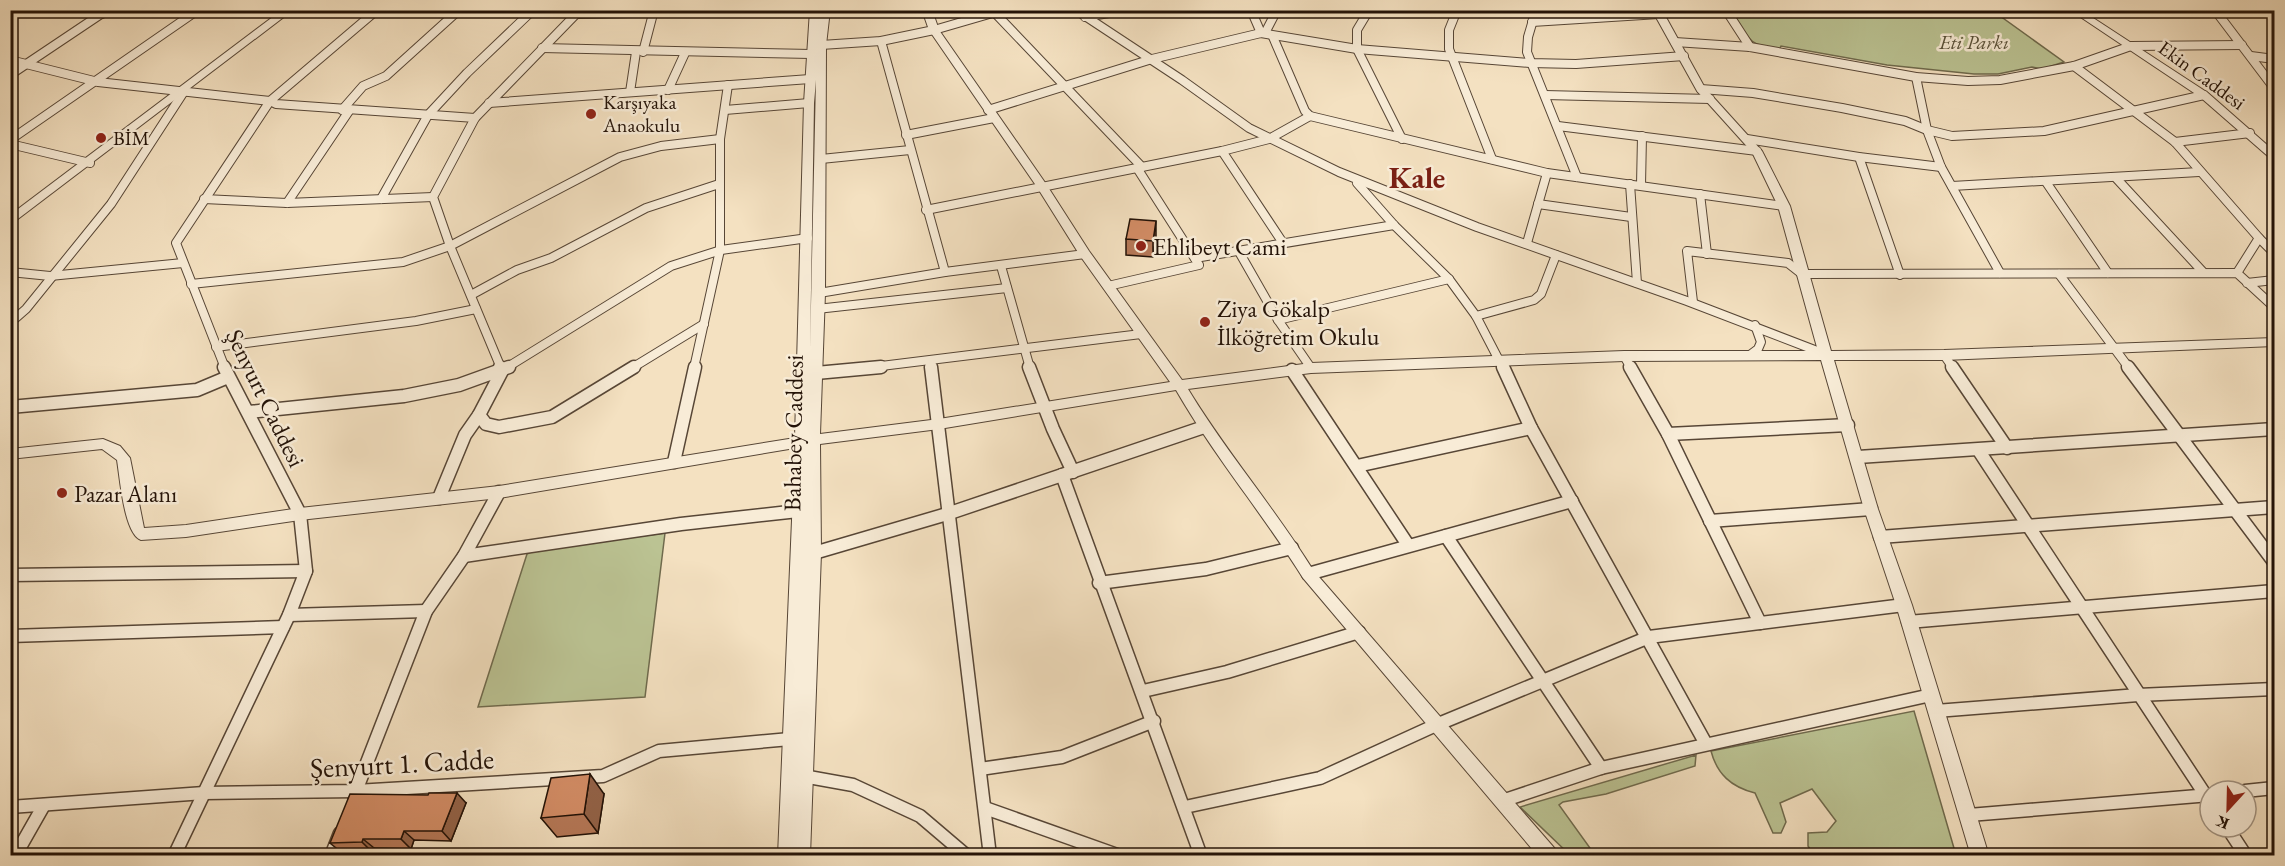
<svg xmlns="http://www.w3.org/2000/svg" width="2285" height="866" viewBox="0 0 2285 866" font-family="'EB Garamond',serif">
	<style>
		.green { fill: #bbc393; stroke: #6f6a4d; stroke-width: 1.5 }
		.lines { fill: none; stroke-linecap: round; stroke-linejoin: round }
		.minor-far1-casing { stroke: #574636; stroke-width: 10 }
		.minor-casing { stroke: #574636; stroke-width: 15 }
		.tertiary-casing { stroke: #574636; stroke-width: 2 }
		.minor-far1 { stroke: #f8ecd7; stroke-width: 8 }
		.minor { stroke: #f8ecd7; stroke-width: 12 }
		.tertiary { fill: #f8ecd7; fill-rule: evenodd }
		.wall { fill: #b57857; stroke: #231207; stroke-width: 1.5 }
		.shaded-wall { fill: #936247; stroke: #231207; stroke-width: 1.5 }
		.building { fill: #d28c65; stroke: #231207; stroke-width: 1.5 }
		.poi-dot { fill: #8f2418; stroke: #f8ecd7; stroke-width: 2 }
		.labels { text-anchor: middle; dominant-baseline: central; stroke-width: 5; stroke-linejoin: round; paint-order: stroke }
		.far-park-label { font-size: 20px; font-style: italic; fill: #585038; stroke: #f8ecd7 }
		.far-street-label { font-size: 20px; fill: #231207; stroke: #f8ecd7 }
		.far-poi-label { font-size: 20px; fill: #231207; stroke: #f8ecd7; text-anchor: start }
		.poi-label { font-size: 24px; fill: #231207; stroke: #f8ecd7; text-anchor: start }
		.street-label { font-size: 24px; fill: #231207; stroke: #f8ecd7 }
		.near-street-label { font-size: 28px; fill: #231207; stroke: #f8ecd7 }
		.district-label { font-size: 30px; font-weight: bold; fill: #7a1f14; stroke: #f8ecd7 }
	</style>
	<rect width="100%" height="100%" fill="#f4e1c1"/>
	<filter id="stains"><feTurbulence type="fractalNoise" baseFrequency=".00333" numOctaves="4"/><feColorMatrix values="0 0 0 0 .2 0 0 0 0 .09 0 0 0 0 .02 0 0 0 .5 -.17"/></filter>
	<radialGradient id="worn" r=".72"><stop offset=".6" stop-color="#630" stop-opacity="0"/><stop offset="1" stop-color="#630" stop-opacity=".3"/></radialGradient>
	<!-- green -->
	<g class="green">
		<path d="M1732,11H1993L2064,62L2042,69L2032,67L1998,74H1974L1887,65L1781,46L1779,50C1746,45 1748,37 1732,11Z"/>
		<path d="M665,533L645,697L478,707L527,554L535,550Z"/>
		<path d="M1914,711L1956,855H1814L1808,846V833L1827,832L1836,821L1812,789L1780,803L1786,822L1781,833H1773L1755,793C1731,787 1717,774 1711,751Z"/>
		<path d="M1696,755L1695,766L1606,794L1563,802L1559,805L1595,855H1570L1520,807Z"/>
	</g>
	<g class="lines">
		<defs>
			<g id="minor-far1">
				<path d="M86,10L102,14"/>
				<path d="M522,10L577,14L792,10"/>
				<path d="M1076,10L1182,80L1249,128L1339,172L1477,227L1687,301L1825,354"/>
				<path d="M1251,10L1261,33"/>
				<path d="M1369,10L1357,30V49L1402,139"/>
				<path d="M1457,10L1449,30V49L1492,159"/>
				<path d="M1536,10L1528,37L1527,52L1577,177"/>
				<path d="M1726,10L1750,47"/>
				<path d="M2215,10L2274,88"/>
				<path d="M995,13L1142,167"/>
				<path d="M1085,17L1127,10"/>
				<path d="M1532,22L1659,14"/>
				<path d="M1265,33L1277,10"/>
				<path d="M1273,37L1305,111L1310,116L1547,173L1784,206"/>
				<path d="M881,41L945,272"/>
				<path d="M1675,42L1750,47L1916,77L1968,81L2000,80L2074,66L2131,46L2242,45"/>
				<path d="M821,45L881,41L934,30L1003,10"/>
				<path d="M542,48L811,54"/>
				<path d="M643,52L654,10"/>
				<path d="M2251,56L2274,59"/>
				<path d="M10,60L98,82L270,101L276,104L475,118"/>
				<path d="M2074,66L2175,142L2259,238L2237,273"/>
				<path d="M10,75L107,10"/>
				<path d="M1916,77L1927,130L1941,167L2000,273"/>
				<path d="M1701,89L1753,93L1842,108L1905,121L1927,130L1952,136L2044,131L2204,95"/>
				<path d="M668,90L685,53"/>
				<path d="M630,92L636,52"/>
				<path d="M1545,95L1710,99"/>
				<path d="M489,103L810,79"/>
				<path d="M342,110L363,86L386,76L459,10"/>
				<path d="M725,110L809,103"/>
				<path d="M988,110L1152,59L1261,33L1357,49L1530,63L1576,64L1684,56"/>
				<path d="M1558,126L1757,151"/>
				<path d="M906,135L994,118"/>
				<path d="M1747,139L1859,157L1941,167"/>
				<path d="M10,140L198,10"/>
				<path d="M2175,142L2250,133"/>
				<path d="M10,144L90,163"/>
				<path d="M1222,151L1283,243"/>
				<path d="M1859,157L1900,275"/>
				<path d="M821,159L910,150"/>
				<path d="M2116,178L2203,272"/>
				<path d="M2046,182L2108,273"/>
				<path d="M1357,183L1394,225L1449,279L1476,316L1503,368"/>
				<path d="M1630,184L1637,283"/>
				<path d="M1641,185L1642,136"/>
				<path d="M1952,186L2199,172"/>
				<path d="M1700,194L1707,254"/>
				<path d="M204,199L287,203L433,197"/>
				<path d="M381,199L428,115L467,73L532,11"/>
				<path d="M287,203L349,111"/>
				<path d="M1538,204L1631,217"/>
				<path d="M926,210L1222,151L1269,139L1310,116"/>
				<path d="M2259,238L2274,253"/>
				<path d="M1527,243L1547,173"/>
				<path d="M1238,250L1278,320L1311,368"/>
				<path d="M1195,258L1394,225"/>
				<path d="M1001,266L1030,368"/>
				<path d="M10,272L50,276L183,263"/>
				<path d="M2059,274L2129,368"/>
				<path d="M2247,283L2274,280"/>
				<path d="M191,284L403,262L450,246L620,157L661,146L720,139"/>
				<path d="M1108,286L1199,265L1137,168"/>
				<path d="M819,293L945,272L1085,254"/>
				<path d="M471,295L517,270L551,258L646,208L719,184"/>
				<path d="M1693,302L1687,251L1788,263L1802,274L2237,273L2274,307"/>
				<path d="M817,309L1007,288"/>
				<path d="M1476,316L1534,300L1541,294L1556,255"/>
				<path d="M1278,320L1449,279"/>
				<path d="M10,323L26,309L111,204L185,90"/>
				<path d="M216,347L416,321L476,309"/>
				<path d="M1750,355L1758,349L1761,342L1755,325"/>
				<path d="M1944,355L1953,368"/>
				<path d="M1624,356L1631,368"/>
				<path d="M930,362L931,368"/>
				<path d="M225,368L176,243L270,101L377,10"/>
				<path d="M501,368L450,246L433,197L475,118L580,10"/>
				<path d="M506,368L671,266L721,250L808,238"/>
				<path d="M632,368L704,324"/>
				<path d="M694,368L720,250V139L728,85"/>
				<path d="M865,368L1141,334"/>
			</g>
			<g id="minor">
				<path d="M931,367L990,856"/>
				<path d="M1029,367L1053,429L1073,472"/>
				<path d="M1503,367L1531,428L1706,744"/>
				<path d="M1630,367L1668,434L1760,623"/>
				<path d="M1952,367L2007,448"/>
				<path d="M2128,367L2274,562"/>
				<path d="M1292,370L1408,545"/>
				<path d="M816,373L881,367"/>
				<path d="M10,407L197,390L228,377"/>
				<path d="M249,412L404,396L459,385L509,367"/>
				<path d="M479,415L486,424L499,427L552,417L634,367"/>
				<path d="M1668,434L1848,425"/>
				<path d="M1979,451L2210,802"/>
				<path d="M1858,457L2274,429"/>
				<path d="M674,462L695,367"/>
				<path d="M1357,466L1531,428"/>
				<path d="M1062,475L1201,856"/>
				<path d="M439,498L465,435L479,415L502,371L500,367"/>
				<path d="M1710,521L1871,509"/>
				<path d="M1446,536L1601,768"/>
				<path d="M1880,537L2274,507"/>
				<path d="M814,553L947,514L1204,427"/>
				<path d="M464,556L681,524L798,511"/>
				<path d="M1308,574L1572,501"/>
				<path d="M10,575L306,571"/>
				<path d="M1099,583L1206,569L1292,548"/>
				<path d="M289,615L426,611"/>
				<path d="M1908,622L2274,591"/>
				<path d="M10,636L283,627"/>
				<path d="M1143,691L1227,672L1359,632"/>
				<path d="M1936,711L2138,695L2274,689"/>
				<path d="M980,769L1062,757L1154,721"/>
				<path d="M803,776L853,785L920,816L967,856"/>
				<path d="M2245,791L2274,788"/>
				<path d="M354,796L426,611L464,556L499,492"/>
				<path d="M1502,801L1601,768L1931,695"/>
				<path d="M10,807L204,793L356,791L603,776L659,751L790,739"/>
				<path d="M1185,807L1320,778L1436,725L1649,637L1904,605"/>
				<path d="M985,808L1120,856"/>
				<path d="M1969,815L2210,795"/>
				<path d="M2227,827L2246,856"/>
				<path d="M15,856L44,805"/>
				<path d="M174,856L289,615L306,571L300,514L224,367"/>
				<path d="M331,856L340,833"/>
			</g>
			<g id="tertiary">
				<path d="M282,10H293L10,225V215Z"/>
				<path d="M810,10H820L819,17L820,10H830L826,45L825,293L820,434L939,419L1170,382L1081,257L1037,187L929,30L922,10H932L939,30L1046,184L1089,251L1182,380L1311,363L1624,351H1818L1778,206L1752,152L1697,91L1652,10H1662L1705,88L1762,151L1790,206L1831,351L1944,350L2274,338V346L1944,360H1834L1878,509L1912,605L1989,856H1971L1896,605L1864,509L1821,360L1624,361L1311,373L1188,389C1226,452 1274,507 1313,570L1556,850L1558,856H1538L1303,578C1263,514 1214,456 1176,390L939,429L820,444L821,553L810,856H778L795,448L499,498L300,520L186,537L141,540C124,534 120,478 117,460L102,449L10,459V449L103,439L120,446L130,458L144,528L186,525L300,508L499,486L795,438L804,103ZM816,80L810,351L814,103Z"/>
				<path d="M2070,10H2081L2208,93L2274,151V159L2270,158L2200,97Z"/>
			</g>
		</defs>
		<!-- minor-far1 casing -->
		<use href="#minor-far1" class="minor-far1-casing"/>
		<!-- minor casing -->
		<use href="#minor" class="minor-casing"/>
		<!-- tertiary casing -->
		<use href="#tertiary" class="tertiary-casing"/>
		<!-- minor-far1 -->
		<use href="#minor-far1" class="minor-far1"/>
		<!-- minor -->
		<use href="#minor" class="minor"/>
		<!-- tertiary -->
		<use href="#tertiary" class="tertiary"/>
	</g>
	<!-- wall -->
	<g class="wall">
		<path d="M1156,237L1153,257L1126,255V239Z"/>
		<path d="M604,794L598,833L557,837L541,818Z"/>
		<path d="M466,803L451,841L414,840L411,849L374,848L372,852H341L330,843Z"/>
	</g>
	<!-- shaded-wall -->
	<g class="shaded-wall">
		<path d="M1156,221V237L1153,257V241Z"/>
		<path d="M590,774L604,794L598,833L584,814Z"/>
		<path d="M457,793L466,803L451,841L442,831Z"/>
		<path d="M404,831L414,840L411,849L401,839Z"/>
		<path d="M363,839L374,848L372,852L362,842Z"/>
	</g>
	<!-- building -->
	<g class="building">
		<path d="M1130,219L1156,221L1153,241L1126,239Z"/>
		<path d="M590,774L584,814L541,818L551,778Z"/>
		<path d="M429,793H457L442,831H404L401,839H363L362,842L330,843L350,794L428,795Z"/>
	</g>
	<!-- markers -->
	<g class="poi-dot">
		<circle cx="591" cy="114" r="6"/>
		<circle cx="101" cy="138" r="6"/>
		<circle cx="1141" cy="246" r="6"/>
		<circle cx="1205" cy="322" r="6"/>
		<circle cx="62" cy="493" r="6"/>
	</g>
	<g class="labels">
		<!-- far-park labels -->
		<g class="far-park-label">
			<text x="1974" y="42">Eti Parkı</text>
		</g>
		<!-- far-street labels -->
		<g class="far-street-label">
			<text transform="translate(2202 75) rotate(36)">Ekin Caddesi</text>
		</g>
		<!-- far-poi labels -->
		<g class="far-poi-label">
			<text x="603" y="102">Karşıyaka<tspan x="603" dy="23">Anaokulu</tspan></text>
			<text x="113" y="138">BİM</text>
		</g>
		<!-- poi labels -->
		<g class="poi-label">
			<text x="1153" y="246">Ehlibeyt Cami</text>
			<text x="1217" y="308">Ziya Gökalp<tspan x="1217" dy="28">İlköğretim Okulu</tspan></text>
			<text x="74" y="493">Pazar Alanı</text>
		</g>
		<!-- street labels -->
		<g class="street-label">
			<text transform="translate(266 398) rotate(64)">Şenyurt Caddesi</text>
			<text transform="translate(793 433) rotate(-89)">Bahabey Caddesi</text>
		</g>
		<!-- near-street labels -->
		<g class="near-street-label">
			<text transform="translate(402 763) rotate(-3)">Şenyurt 1. Cadde</text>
		</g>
		<!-- district labels -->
		<g class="district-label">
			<text x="1417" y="177">Kale</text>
		</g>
	</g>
	<!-- margin -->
	<rect width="2285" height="866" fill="none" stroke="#f4e1c1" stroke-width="36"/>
	<rect x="12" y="12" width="2261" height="842" fill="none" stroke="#231207" stroke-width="3"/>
	<rect x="18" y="18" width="2249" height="830" fill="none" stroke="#231207" stroke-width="1.5"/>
	<!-- north arrow -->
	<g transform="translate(2228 809) rotate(202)"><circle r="28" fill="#f8ecd7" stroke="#a39584" stroke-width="1.5"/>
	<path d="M0-4.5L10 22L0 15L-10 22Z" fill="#8f2418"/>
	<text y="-9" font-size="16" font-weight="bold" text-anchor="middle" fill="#231207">K</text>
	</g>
	<rect width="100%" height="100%" filter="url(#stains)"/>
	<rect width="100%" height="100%" fill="url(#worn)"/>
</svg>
